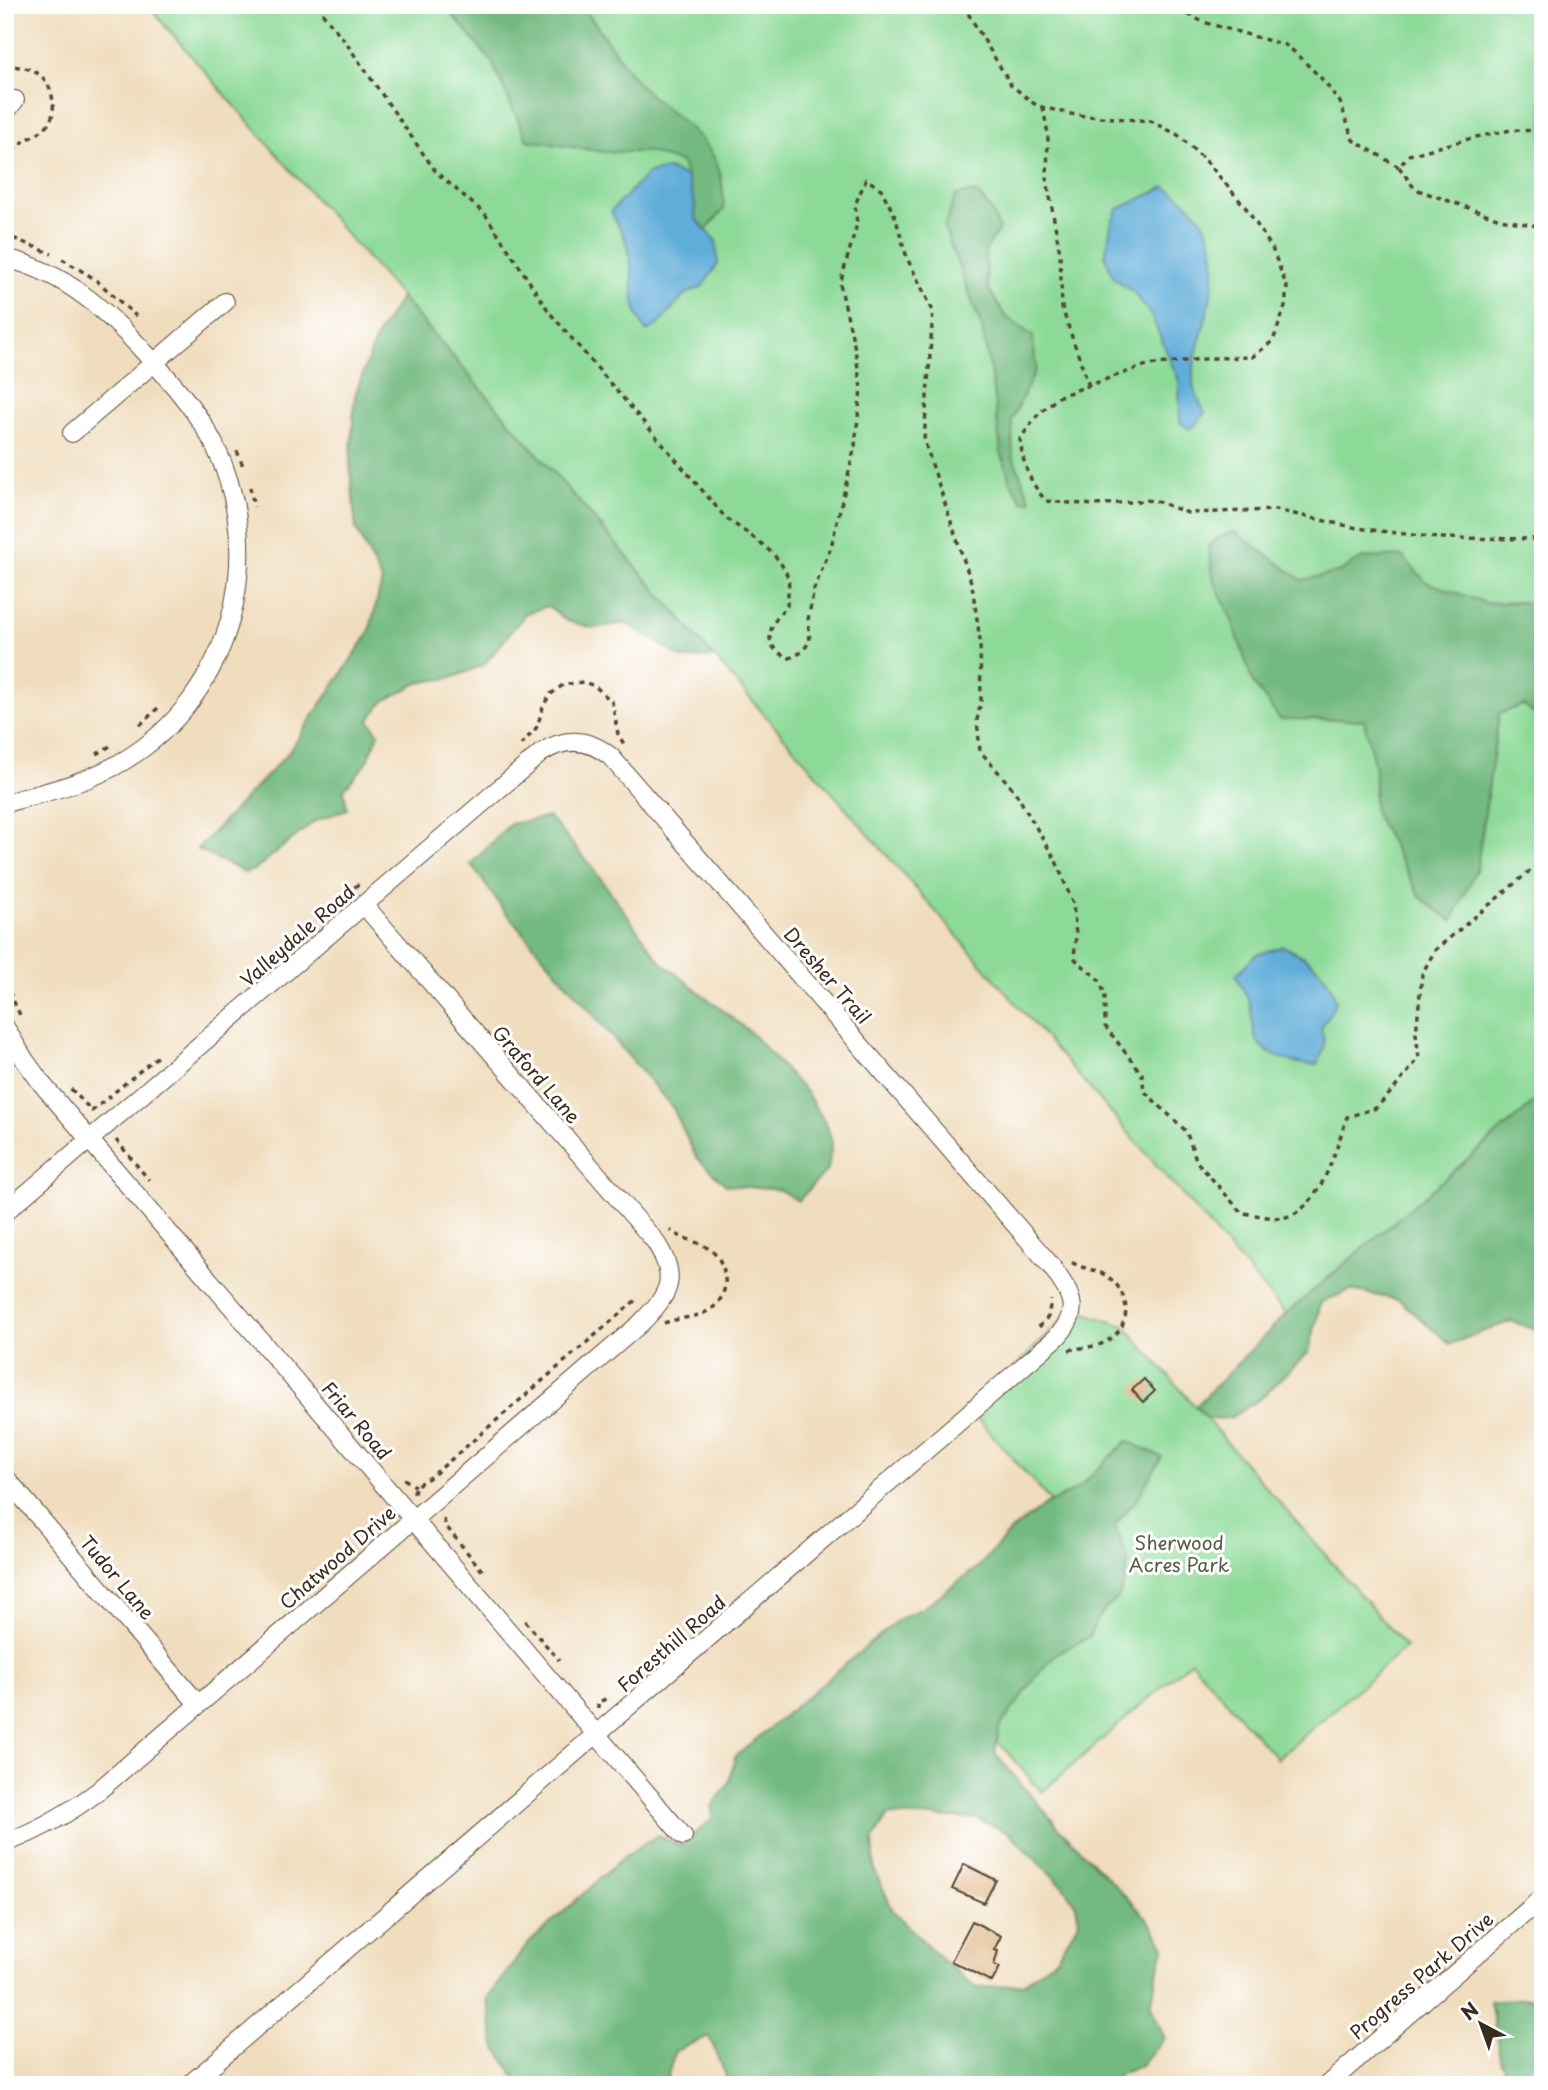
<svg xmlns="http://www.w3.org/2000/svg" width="1548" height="2090" viewBox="0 0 1548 2090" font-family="'Playpen Sans',sans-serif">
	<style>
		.green { fill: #8dda98; stroke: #64825b; stroke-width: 2 }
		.forest { fill: #72ba80; stroke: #56724f; stroke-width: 2; fill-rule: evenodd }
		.water { fill: #5fadd9; stroke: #4d6c7c; stroke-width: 2 }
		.building { fill: #dbaa73 }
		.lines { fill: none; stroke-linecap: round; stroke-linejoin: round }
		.minor-casing { stroke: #564536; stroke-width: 20 }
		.path { stroke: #564536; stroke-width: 3.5; stroke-dasharray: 5 5; stroke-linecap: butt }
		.minor { stroke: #fff; stroke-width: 18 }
		.labels { text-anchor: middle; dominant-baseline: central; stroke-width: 6; stroke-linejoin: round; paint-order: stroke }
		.street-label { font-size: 19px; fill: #3b2a1e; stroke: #fff }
		.park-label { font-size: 19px; fill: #545f43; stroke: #fff }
	</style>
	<rect width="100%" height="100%" fill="#fff"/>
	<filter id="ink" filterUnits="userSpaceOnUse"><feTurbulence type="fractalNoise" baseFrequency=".0143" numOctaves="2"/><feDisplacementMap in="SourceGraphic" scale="14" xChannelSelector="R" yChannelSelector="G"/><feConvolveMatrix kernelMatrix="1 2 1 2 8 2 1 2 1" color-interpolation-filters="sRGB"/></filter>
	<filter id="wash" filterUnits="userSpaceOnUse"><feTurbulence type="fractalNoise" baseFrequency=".00686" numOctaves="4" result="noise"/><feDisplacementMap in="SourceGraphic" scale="28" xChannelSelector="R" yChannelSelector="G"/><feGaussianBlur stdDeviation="1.57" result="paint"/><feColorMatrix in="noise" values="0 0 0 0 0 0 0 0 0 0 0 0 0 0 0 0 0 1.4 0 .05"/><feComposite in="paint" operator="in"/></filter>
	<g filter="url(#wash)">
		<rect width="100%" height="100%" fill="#f0ddbd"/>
		<!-- green -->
		<g class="green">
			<path d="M147,5H1543V1095L1286,1314Z"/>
			<path d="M1073,1309L1125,1326L1406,1647L1277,1759L1191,1661L1042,1792L924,1657L1073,1527L971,1411Z"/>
		</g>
		<!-- forest -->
		<g class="forest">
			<path d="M444,5H581C602,31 618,59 639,84C664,112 703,129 718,166C723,179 723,195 724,209L706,230L696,219L694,200L682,163L649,152H604L527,140L492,62Z"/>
			<path d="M976,192L991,210L999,229L985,251L988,288L1005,316L1033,336L1036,369L1012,419L1013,457L1031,501L1023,502L1010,481L1001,452L992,382L982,328L944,227L956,195Z"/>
			<path d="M401,297L714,657L684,659L626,623L593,628L567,621L548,606L526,613L484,665L454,677L418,683L384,701L369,720L379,734L366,764L344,789L347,809L315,821L254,870L245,873L197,849L289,752L369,633L382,581L356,529L350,465L355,395L377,336Z"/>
			<path d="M1235,532L1302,580L1340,572L1362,558L1402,556L1426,582L1486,603L1523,602L1543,606V721L1523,705L1499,714L1477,868L1452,921L1421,898L1374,812L1375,769L1364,720L1280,719L1253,683L1232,620L1214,581L1208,546L1219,537Z"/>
			<path d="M549,817L590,864L660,961L750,1032L806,1092L827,1126L832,1142L828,1169L798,1201L780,1190L726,1185L696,1157L673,1108L502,908L471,864L510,824Z"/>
			<path d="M1543,1095V1332L1511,1321L1450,1344L1399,1300L1351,1290L1321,1302L1309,1352L1261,1398L1230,1418L1207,1419L1196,1406L1286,1314Z"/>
			<path d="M1127,1441L1162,1457L1135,1502L1115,1525L1128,1561L1126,1575L1120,1595L1098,1617L1089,1637L1057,1653L1042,1669L999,1728L995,1754L1060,1829L1148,1919L1165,1947L1157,1973L1151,2006L1165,2038L1141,2065L1117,2076L1110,2085H852L829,2077L798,2082L797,2085H727L725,2073L709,2036L675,2051L665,2085H520L495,2046L487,1998L529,1943L624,1857L658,1835L680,1846L712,1819V1806L729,1783L735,1757L899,1619L921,1609L978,1567L1011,1531L1045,1505L1077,1489ZM888,1815L978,1819L1009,1833L1062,1885L1076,1905L1079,1921L1058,1956L1023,1984L977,1988L944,1962L893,1911L875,1871L873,1840Z"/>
			<path d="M1531,1998L1543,2006V2085H1513L1501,2063L1490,2001Z"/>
		</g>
		<!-- water -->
		<g class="water">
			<path d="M668,169L687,177L694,200L696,219L716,241L718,264L702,287L684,295L659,324L647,332C625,303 638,273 626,241C622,230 615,222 611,211L648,173Z"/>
			<path d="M1165,187C1226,222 1219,269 1203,329C1198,347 1192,364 1193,383C1193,393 1201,404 1205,413L1196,425L1189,429L1180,422L1179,381L1152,317L1134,293L1113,277L1105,256L1112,221L1118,209Z"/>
			<path d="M1283,946C1309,958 1329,972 1336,1002L1321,1028C1326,1043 1325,1050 1317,1064C1303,1067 1265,1056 1258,1042C1251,1030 1254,1013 1248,999C1245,991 1239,984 1236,975L1255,955Z"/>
		</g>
		<g id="blocks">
			<!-- building -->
			<g class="building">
				<path d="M1144,1379L1155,1391L1143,1402L1132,1390Z"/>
				<path d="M964,1864L996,1880L984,1903L952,1889Z"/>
				<path d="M972,1921L1001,1936L994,1950L998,1951L994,1965L1000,1967L992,1982L951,1961Z"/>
			</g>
		</g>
	</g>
	<g filter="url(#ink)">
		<use href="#blocks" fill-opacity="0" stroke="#564536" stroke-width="2"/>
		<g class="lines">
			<defs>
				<g id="minor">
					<path d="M5,113L15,100"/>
					<path d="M5,258C65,272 107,311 147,355C171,381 198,412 214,444C269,555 232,695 125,760C88,783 46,792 5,803"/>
					<path d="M72,433L225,302"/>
					<path d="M5,1027L24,1059L42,1084L683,1836"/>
					<path d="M5,1212L541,753C565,737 589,738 611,757L1052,1267C1071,1295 1083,1310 1056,1338L189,2085"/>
					<path d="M5,1477L198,1704"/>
					<path d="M5,1843C39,1830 68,1814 97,1792L641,1323C670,1293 679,1279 655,1241L364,905"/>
					<path d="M1327,2085L1543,1897"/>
				</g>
			</defs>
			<!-- minor casing -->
			<use href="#minor" class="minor-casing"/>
			<!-- path -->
			<g class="path">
				<path d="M316,5L344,40L436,172L485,214L550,313L725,517C746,534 779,550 788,578C790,586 787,598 787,606C777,616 763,634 774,648C777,653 785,656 790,658L802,652L810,641L808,620L814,589L831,547L855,446L861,388L855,349L840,284L857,224L855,205L866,179L881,189L895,216L907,258L933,311L924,440L972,585L980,640L981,701L977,720L980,751L1014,790L1056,861L1073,904L1076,935L1074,958L1099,980L1105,994V1026L1142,1074L1144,1091L1186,1131L1197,1162L1242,1213C1253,1214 1277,1220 1286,1217C1322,1207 1336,1148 1347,1117L1376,1108L1394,1089L1419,1058L1416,1034L1422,974L1435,950L1543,860"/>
				<path d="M963,5L1011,85L1037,106L1075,115L1151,121L1178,135L1207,162L1246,208L1272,248L1287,287L1285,307L1273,341L1252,357L1213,358L1147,365L1104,380L1060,396L1039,413L1020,439C1023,465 1029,481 1046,501L1095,505L1153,500L1188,513L1276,510L1357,528L1437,538L1543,539"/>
				<path d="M1170,5L1203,22L1288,46L1321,78L1340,102L1353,140L1399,167L1409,155L1476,137L1511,130L1543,131"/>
				<path d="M5,68C16,65 27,67 37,73C45,78 50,86 52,96C62,143 12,129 5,168"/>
				<path d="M1043,107L1048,134L1047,180L1060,253L1062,308L1089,386"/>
				<path d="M1399,167L1415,189L1500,219L1543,227"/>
				<path d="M5,233L10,237L52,254"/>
				<path d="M62,259L95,279L136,316"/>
				<path d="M237,451L243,466"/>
				<path d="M250,487L254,507"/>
				<path d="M140,725L158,708"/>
				<path d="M521,745L537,727L544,704L551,694L563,685L583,682L595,686L612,702L618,734L625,746"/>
				<path d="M97,754L112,745"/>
				<path d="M263,965L361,882"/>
				<path d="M5,983L21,1017"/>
				<path d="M71,1089L92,1111L159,1055"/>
				<path d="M116,1140L149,1180"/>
				<path d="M664,1323C678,1318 693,1318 706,1312C732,1300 730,1263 709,1249C697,1240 682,1240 670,1230"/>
				<path d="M1039,1327L1048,1317L1051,1300"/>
				<path d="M1069,1350C1081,1347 1096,1348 1107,1341C1135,1325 1130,1288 1103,1274C1093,1269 1081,1268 1071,1262"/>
				<path d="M404,1479L415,1486"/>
				<path d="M414,1493L415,1486L432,1476L637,1299"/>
				<path d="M444,1519L445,1525L484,1573"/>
				<path d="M525,1621L559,1660"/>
				<path d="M598,1709V1702L609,1698"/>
			</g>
			<!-- minor -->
			<use href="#minor" class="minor"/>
		</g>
	</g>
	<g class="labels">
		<!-- street labels -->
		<g class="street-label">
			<text transform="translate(297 935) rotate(-41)">Valleydale Road</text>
			<text transform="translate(828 975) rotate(49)">Dresher Trail</text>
			<text transform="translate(537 1074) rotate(49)">Graford Lane</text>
			<text transform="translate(357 1420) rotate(50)">Friar Road</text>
			<text transform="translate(337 1557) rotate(-41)">Chatwood Drive</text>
			<text transform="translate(118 1577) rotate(50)">Tudor Lane</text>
			<text transform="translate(671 1643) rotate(-41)">Foresthill Road</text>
			<text transform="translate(1421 1975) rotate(-41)">Progress Park Drive</text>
		</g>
		<!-- park labels -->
		<g class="park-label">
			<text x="1179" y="1542">Sherwood<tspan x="1179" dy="22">Acres Park</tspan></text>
		</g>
	</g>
	<!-- margin -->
	<rect width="1548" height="2090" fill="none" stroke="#fff" stroke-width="28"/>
	<!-- north arrow -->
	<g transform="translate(1481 2024) rotate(319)" stroke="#ffffff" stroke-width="5" paint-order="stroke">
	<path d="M0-5L12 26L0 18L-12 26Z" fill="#3b2a1e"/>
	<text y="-10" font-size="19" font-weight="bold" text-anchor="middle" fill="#3b2a1e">N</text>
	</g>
</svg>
